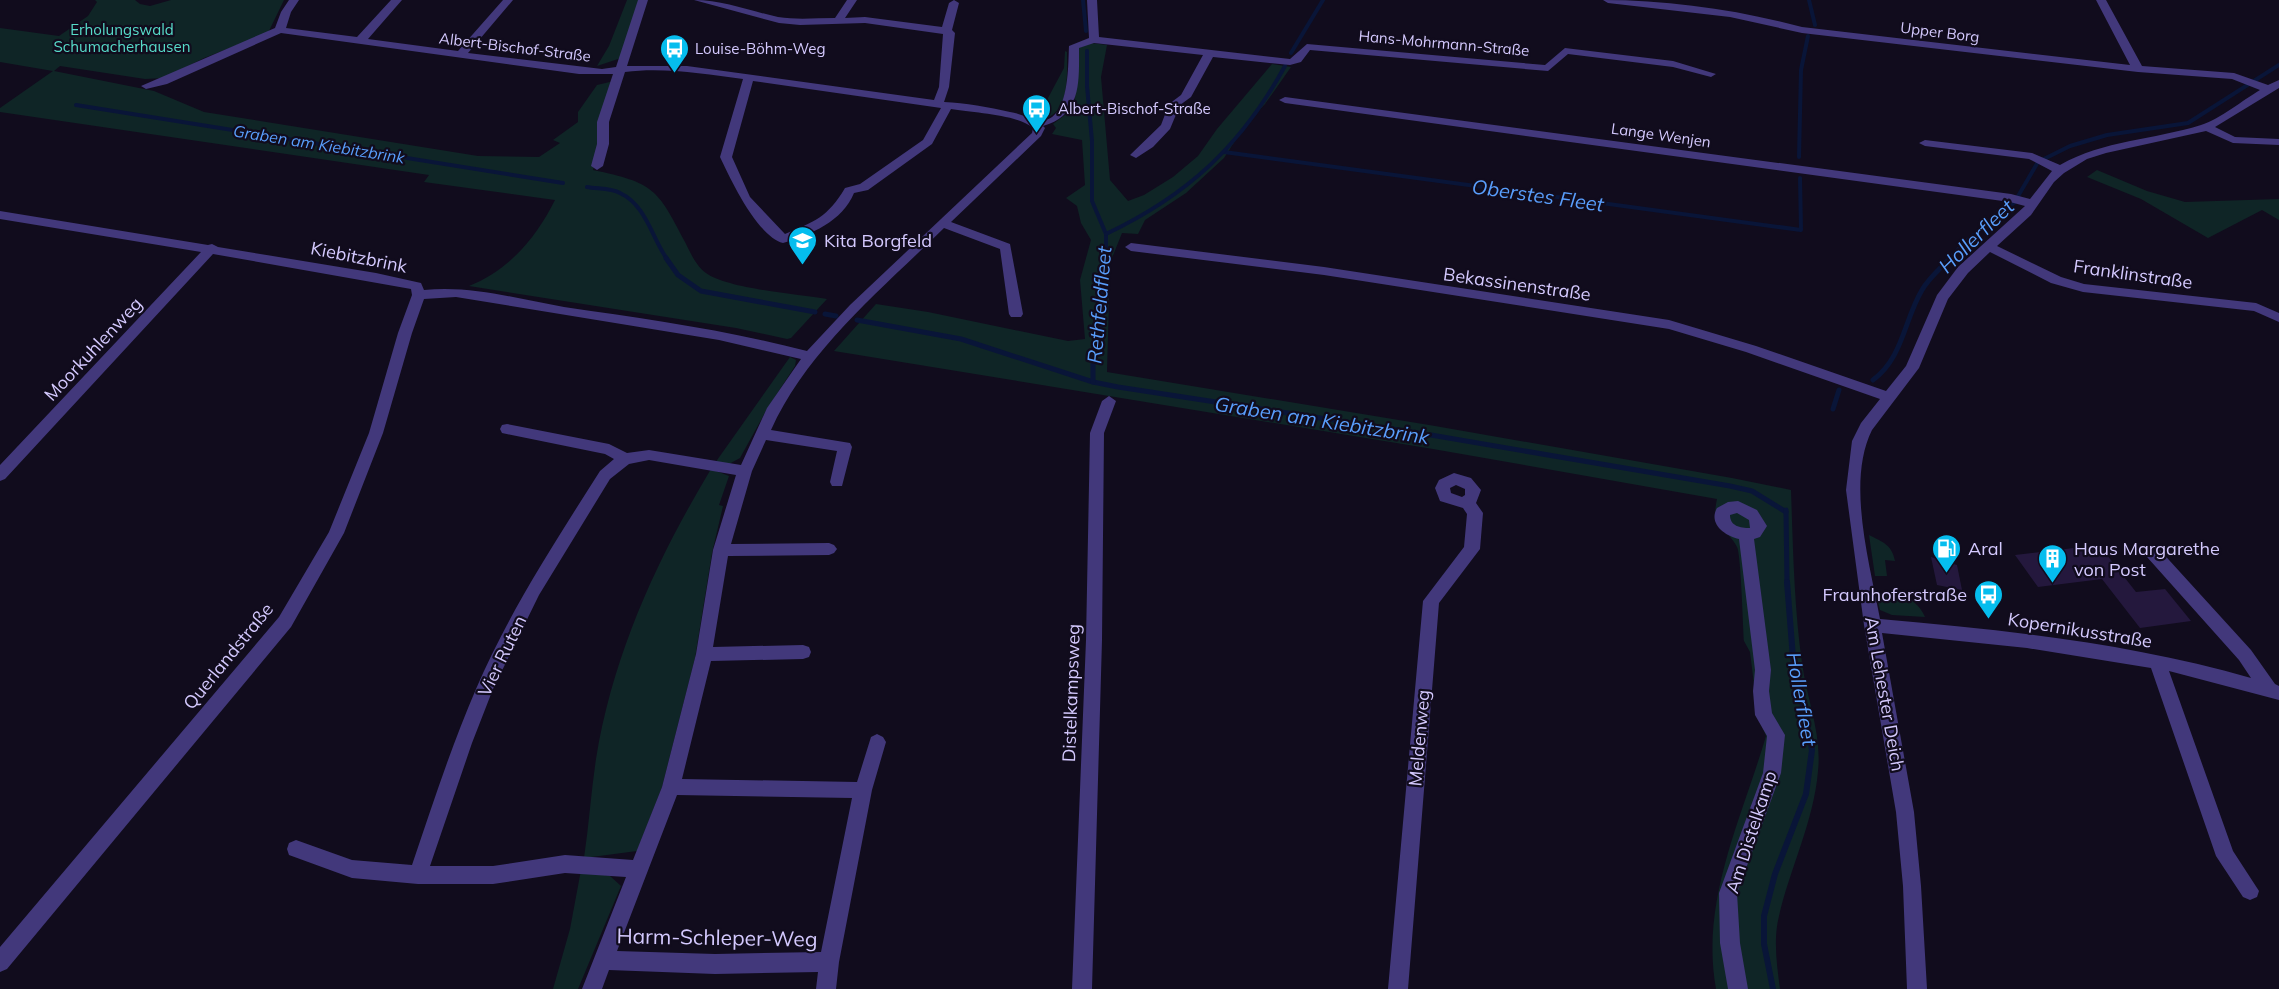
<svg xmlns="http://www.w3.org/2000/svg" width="2279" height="989" viewBox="0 0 2279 989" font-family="Mulish,sans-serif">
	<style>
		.green { fill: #0f2526 }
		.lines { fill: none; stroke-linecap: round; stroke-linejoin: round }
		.stream-far2 { stroke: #091538; stroke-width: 4 }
		.stream-far1 { stroke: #091538; stroke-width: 5 }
		.stream { stroke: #091538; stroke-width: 6 }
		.building { fill: #24183d }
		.minor { fill: #42387b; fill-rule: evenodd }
		.labels { text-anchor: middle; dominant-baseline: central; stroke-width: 4.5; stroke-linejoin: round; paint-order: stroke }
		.far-park-label { font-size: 15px; fill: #57dbc9; stroke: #110c1d }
		.far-street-label { font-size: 15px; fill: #d4c9fe; stroke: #110c1d }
		.far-poi-label { font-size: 15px; fill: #d4c9fe; stroke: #110c1d; text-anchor: start }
		.far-water-label { font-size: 16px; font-style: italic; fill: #599efc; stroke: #110c1d }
		.poi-label { font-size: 18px; fill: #d4c9fe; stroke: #110c1d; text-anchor: start }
		.street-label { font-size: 18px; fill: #d4c9fe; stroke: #110c1d }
		.water-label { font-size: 20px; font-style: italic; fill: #599efc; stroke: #110c1d }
		.near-street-label { font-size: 21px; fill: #d4c9fe; stroke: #110c1d }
	</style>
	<rect width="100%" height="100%" fill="#110c1d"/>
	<!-- green -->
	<g class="green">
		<path d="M95,0H135L140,4L150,6L171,0H284L268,33L204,58L164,78L145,79L60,66L54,71L154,91L204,112L478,156L539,157L560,143L553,140L578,122V112L597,85L614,81L593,170C654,183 657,188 685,242C690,252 696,266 706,273C728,289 798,294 827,299L791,338L787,339L736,328L469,286C509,270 536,238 555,200L424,182L429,175L0,112V108L53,71L0,62V28L59,36L88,16L97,2Z"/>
		<path d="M627,0H640L621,58L597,66L609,46Z"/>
		<path d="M1091,43L1107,45L1101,77L1110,180L1128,201L1144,195L1173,177L1198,156L1217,129L1272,64L1291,67L1265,104L1244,127L1224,158L1186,193L1145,220L1138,234L1122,233L1110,263L1107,372L1435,426L1732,478L1791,490C1793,548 1794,606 1802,663C1807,700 1822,734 1818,771C1814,821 1790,868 1779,916C1773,939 1777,966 1780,989H1716C1700,901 1742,818 1766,736L1758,717L1750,652L1744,641C1743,627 1741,554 1737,547C1726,525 1710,532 1717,499L1433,449L834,351L876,304L928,312L1068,341L1085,339L1080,280L1091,240L1081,223L1077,206L1066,198L1085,185L1082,140L1052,134L1056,128L1053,124L1069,112L1075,99L1078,48Z"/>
		<path d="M1065,51L1067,52C1067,72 1070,109 1048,117L1040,113L1064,68Z"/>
		<path d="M2097,170L2147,191L2185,202L2279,199V220L2262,210L2208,238L2141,199L2087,177Z"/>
		<path d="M790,357L796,360L795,366L767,409L740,458L729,464L715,463Z"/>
		<path d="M711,469L729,476L719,505L723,506L712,553L695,658L662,787L637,851L584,858C589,825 591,792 596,759C613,654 657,559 711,469Z"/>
		<path d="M1869,535C1883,542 1892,545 1895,561L1885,560L1887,576H1875Z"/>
		<path d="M1898,592C1909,597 1920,605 1925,617L1892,615L1880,610L1877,598Z"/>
		<path d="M581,870L610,876L621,886L578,989H553L570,929Z"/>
	</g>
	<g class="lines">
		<!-- stream-far2 -->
		<g class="stream-far2">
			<path d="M1083,0L1086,31"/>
			<path d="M1809,0L1815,25"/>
			<path d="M1087,51V86L1092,141V201L1106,234V259"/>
			<path d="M1291,53L1323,0"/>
			<path d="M76,105L563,183"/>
			<path d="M1224,152L1801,230L1800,178"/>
			<path d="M1799,157L1801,70L1808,36"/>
			<path d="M587,187C597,189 611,188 620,193C646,205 652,238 667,259"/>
			<path d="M1106,234C1188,195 1241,146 1285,66"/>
			<path d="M1949,259L1965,242L2014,203L2038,162L2070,146L2107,135L2188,123L2279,65"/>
		</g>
		<!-- stream-far1 -->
		<g class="stream-far1">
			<path d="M666,258L678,275L701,291L815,312"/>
			<path d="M825,314L836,316"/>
			<path d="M857,320L961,339L1093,382L1118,387L1431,435L1730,486L1752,491L1786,512"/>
			<path d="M1873,380C1903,358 1904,320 1922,290C1929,278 1941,268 1950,258"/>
			<path d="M1093,382V353L1102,322L1101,285L1106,258"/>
			<path d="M1833,409L1839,390"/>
			<path d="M1786,510L1787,583"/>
		</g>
		<!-- stream -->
		<path class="stream" d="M1773,989L1764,944V916L1775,874L1806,794L1812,750L1793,658L1787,582"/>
	</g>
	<!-- building -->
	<g class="building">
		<path d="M2099,545L2136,592L2165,589L2191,621L2140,628L2102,579L2038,587L2015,555Z"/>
		<path d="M1931,557L1957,565L1962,590L1937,585Z"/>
	</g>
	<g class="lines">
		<!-- minor -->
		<g class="minor">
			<path d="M289,0H299L291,12L286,28L357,37L391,0H402L368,39L458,51L503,0H513L468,53L602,69L616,67L638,0H648L627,66H687L934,100L939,87L943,34L865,23L800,25L779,23L694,0C723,0 750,11 778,17C797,20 816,18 835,18L847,0H857L845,18L865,17L942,27L949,3L954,0L959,3L952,30L955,33L949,87L944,102C965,103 989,107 1010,112C1019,113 1028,118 1037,120C1070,126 1068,65 1069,46L1089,38L1087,0H1097L1099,37L1290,59L1307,44L1545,65L1565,48L1673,61L1716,74L1711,77L1673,67L1568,54L1548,71L1310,50L1301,62L1290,65L1213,57L1191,97L1180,105L1170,129L1153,147L1136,158L1130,155L1161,125L1169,104L1181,95L1203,55L1094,43L1079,48C1079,81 1082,115 1043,126L1045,128L1041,136L951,222L1010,244L1023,314L1021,317H1011L1009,314L1000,249L944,228C882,289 807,350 771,430L850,443L852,447L842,486H832L830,482L837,451L766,440L752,471L731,544L829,543L834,545L837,549L834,553L829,555L728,556L713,647L803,645L809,647L811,652L809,657L803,659L711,661L682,779L857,782L871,737L877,734L883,737L886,742L872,790L839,962L836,989H816L818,972L715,974L609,970L602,989H582L626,877L565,873L493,884H418L352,878L289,855L287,849L289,843L296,840L352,860L412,865C432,806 451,747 476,689C509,612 555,542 600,471L614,459L605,454L502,433L500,429L502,425L507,424L609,444L627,453L649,450L741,465L767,408L801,359L719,340L456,297L424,299L412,333L383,433L344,533L291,627L7,969L0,972V947L279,617L329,532L369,433L398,333L412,295L411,289L213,254L5,479L0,481V465L201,252L0,219V211L208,245L212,244L218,247L376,273L421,283L424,290C472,285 517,299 564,307C646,319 727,330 807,351L850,305L1032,133L1033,128C1017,114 973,113 951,109L932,144L868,190L854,193C843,221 810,235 783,243C757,236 731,180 720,157L743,79C704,74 664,67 625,72L609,122V144L603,166L597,170L591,166L597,144V122L613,74H579L281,33L167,84L146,89L141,86L275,28L281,12ZM753,81L941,108L923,140L860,184L845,188C828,217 814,222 785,234L750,197L732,157ZM649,460L736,475L713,550L696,654L662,787L633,860L565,855L493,866H430L472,743L493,689L539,595L610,479L629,464ZM677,795L852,798L821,952L715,954L617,951Z"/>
			<path d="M1603,0C1670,0 1738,10 1802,27L2130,65L2096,0H2106L2142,66L2234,73L2268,85L2279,80V88L2215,127L2235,137L2279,139V145L2233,143L2206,131L2106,153L2087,159L2064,173L2054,182L2031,215L1997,246L2061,277L2084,284L2256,303L2279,313V322L2254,311L2083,292L2051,283L1990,252L1968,273L1948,299L1919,368L1872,430C1846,482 1870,564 1880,619C2005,630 2130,643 2251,678L2239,660L2147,557L2145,553L2147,549L2153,547L2159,549L2251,650L2275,684L2279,686V700L2169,671L2233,851L2259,891L2257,897L2250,900L2243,897L2216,856L2151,668L2027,648L1882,633L1914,812L1921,886L1927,989H1907L1903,886L1896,812L1864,625L1846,490L1852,441L1861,423L1880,399L1746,352L1669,329L1324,275L1131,251L1125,247L1131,243L1324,267L1669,320L1756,346L1886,391L1906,366L1937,295L1958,267L2025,206L2010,202L1285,103L1279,100L1285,97L2011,194L2030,199L2052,171L2029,159L1925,146L1919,143L1925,140L2032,153L2060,165C2104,140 2153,140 2201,125C2220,119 2243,100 2260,90L2232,79L2138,72L1802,33L1730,17L1608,3Z"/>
			<path d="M1109,396L1116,401L1104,433L1102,640L1092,989H1072L1086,640L1090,433L1102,401Z"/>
			<path d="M1454,473L1471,478L1481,490L1476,503L1483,513L1480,549L1439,603L1408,989H1388L1423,601L1464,547L1467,514L1463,508L1440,501L1435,488L1439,480ZM1456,485L1465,489V495L1462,497L1451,493L1450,488Z"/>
			<path d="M1738,501L1757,510L1767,526L1760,537L1754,539L1771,670L1769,691L1772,713L1785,735L1781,773L1737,893L1740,943L1748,989H1728L1720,943L1719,893L1763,773L1767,736L1755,715L1753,691L1755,670L1739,539C1725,536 1708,524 1717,508L1728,502ZM1737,513L1749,520L1750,528C1740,528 1730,526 1730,515Z"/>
		</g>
	</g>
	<!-- icons -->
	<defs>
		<symbol id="bus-pin" viewBox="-11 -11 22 30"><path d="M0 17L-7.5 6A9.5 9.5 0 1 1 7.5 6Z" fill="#05bdee" stroke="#110c1d"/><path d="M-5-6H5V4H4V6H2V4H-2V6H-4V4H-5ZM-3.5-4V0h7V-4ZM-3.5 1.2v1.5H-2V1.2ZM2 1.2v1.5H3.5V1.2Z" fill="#fff"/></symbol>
		<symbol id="school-pin" viewBox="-11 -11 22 30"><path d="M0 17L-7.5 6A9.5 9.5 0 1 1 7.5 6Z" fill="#05bdee" stroke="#110c1d"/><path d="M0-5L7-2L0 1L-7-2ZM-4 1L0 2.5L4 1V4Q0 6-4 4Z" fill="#fff"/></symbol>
		<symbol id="fuel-pin" viewBox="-11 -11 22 30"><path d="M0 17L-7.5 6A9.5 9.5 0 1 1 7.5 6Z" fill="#05bdee" stroke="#110c1d"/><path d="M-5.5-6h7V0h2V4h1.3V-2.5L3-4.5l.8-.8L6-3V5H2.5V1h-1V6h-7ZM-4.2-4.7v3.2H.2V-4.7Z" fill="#fff"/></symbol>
		<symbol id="building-pin" viewBox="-11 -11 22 30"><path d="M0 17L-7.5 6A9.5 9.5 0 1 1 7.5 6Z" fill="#05bdee" stroke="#110c1d"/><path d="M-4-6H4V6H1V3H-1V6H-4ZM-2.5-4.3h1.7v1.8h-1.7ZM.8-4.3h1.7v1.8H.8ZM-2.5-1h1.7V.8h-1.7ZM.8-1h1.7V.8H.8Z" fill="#fff"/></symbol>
	</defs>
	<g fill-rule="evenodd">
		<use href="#bus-pin" x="658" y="32" width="33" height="45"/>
		<use href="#bus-pin" x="1020" y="92" width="33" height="45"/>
		<use href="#school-pin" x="786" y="224" width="33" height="45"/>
		<use href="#fuel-pin" x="1930" y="532" width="33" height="45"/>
		<use href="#building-pin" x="2036" y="542" width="33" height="45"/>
		<use href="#bus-pin" x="1972" y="578" width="33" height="45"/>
	</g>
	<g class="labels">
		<!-- far-park labels -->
		<g class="far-park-label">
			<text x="122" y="29">Erholungswald<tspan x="122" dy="17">Schumacherhausen</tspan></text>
		</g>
		<!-- far-street labels -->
		<g class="far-street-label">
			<text transform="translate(1940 32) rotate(7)">Upper Borg</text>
			<text transform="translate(1444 43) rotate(5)">Hans-Mohrmann-Straße</text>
			<text transform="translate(515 47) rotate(7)">Albert-Bischof-Straße</text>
			<text transform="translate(1661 135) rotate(8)">Lange Wenjen</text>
		</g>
		<!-- far-poi labels -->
		<g class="far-poi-label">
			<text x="695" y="48">Louise-Böhm-Weg</text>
			<text x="1058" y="108">Albert-Bischof-Straße</text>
		</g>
		<!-- far-water labels -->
		<g class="far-water-label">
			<text transform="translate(319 144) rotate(9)">Graben am Kiebitzbrink</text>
		</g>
		<!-- poi labels -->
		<g class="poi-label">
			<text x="824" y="240">Kita Borgfeld</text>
			<text x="1968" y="548">Aral</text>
			<text x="2074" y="548">Haus Margarethe<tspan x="2074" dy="21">von Post</tspan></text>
			<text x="1967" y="594" text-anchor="end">Fraunhoferstraße</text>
		</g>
		<!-- street labels -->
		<g class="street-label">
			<text transform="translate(359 257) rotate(11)">Kiebitzbrink</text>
			<text transform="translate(2133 274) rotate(8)">Franklinstraße</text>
			<text transform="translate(1517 284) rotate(8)">Bekassinenstraße</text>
			<text transform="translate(93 349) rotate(-47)">Moorkuhlenweg</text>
			<text transform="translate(2080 630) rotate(9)">Kopernikusstraße</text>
			<text transform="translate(228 656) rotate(-51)">Querlandstraße</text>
			<text transform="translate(502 656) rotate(-64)">Vier Ruten</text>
			<text transform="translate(1071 693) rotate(-88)">Distelkampsweg</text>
			<text transform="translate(1885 694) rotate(80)">Am Lehester Deich</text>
			<text transform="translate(1419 738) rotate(-85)">Meldenweg</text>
			<text transform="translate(1751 832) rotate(-72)">Am Distelkamp</text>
		</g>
		<!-- water labels -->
		<g class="water-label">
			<text transform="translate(1538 195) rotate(8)">Oberstes Fleet</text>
			<text transform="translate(1976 236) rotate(-44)">Hollerfleet</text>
			<text transform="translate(1099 305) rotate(-85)">Rethfeldfleet</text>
			<text transform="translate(1322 420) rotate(9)">Graben am Kiebitzbrink</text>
			<text transform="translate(1802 699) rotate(80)">Hollerfleet</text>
		</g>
		<!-- near-street labels -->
		<g class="near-street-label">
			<text transform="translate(717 937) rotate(1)">Harm-Schleper-Weg</text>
		</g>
	</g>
</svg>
